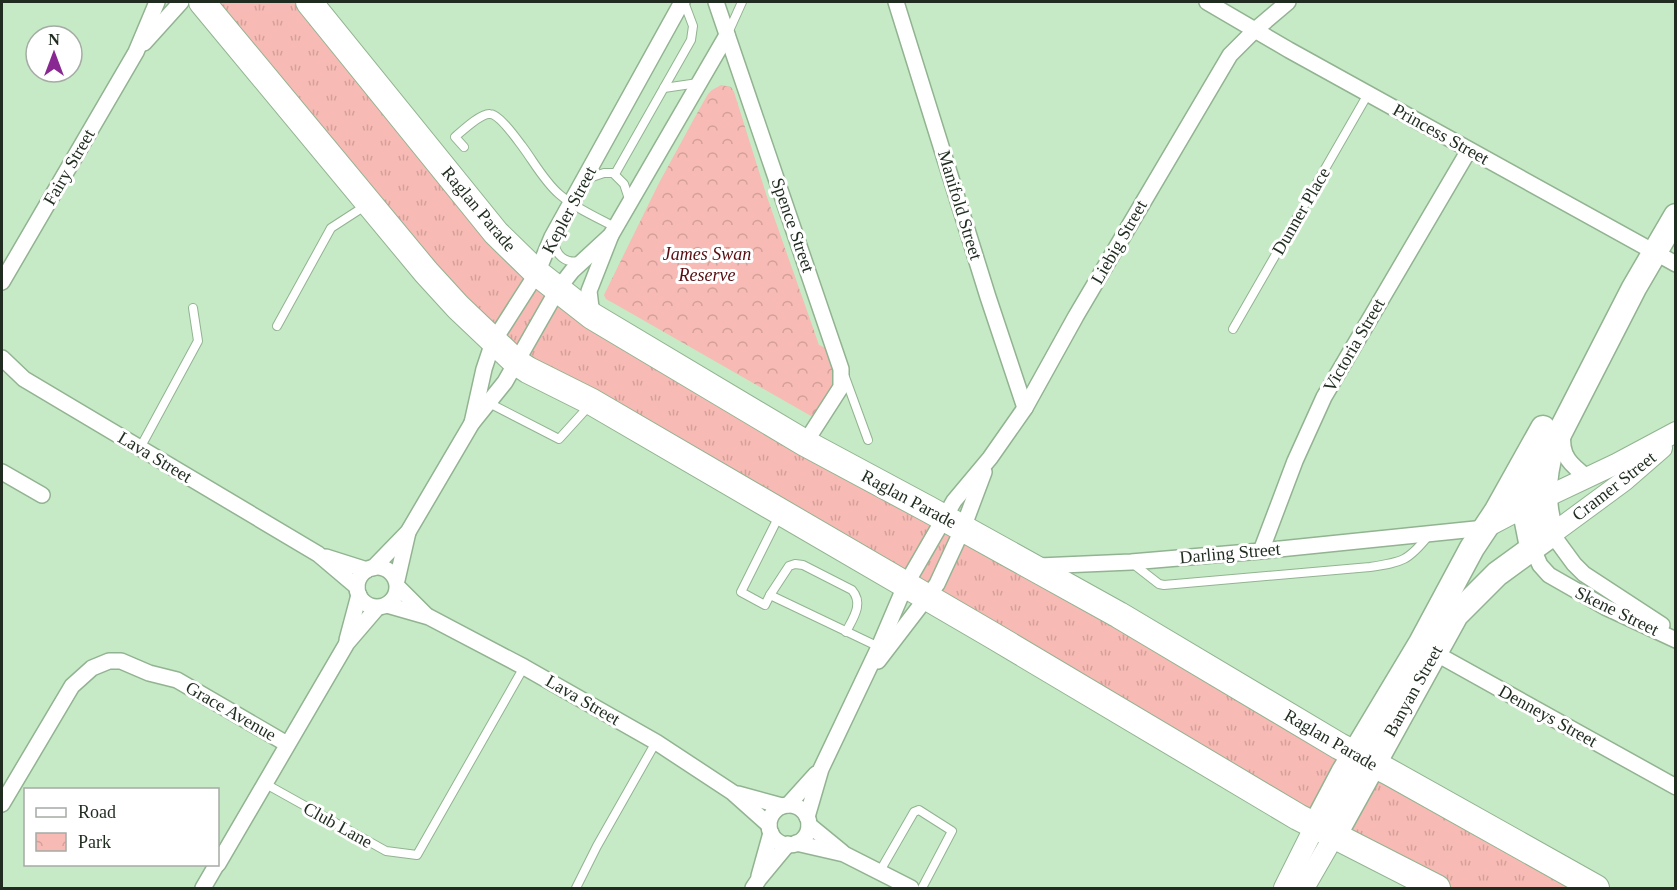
<svg xmlns="http://www.w3.org/2000/svg" width="1677" height="890" viewBox="0 0 1677 890" font-family="'Times New Roman',serif">
	<style>
		.grass { fill: url(#grass-tufts) }
		.park { fill: url(#park-crowns) }
		.lines { fill: none; stroke-linecap: round; stroke-linejoin: round }
		.service-casing { stroke: #92b391; stroke-width: 10 }
		.minor-casing { stroke: #92b391; stroke-width: 18 }
		.tertiary-casing { stroke: #92b391; stroke-width: 22 }
		.primary-casing { stroke: #92b391; stroke-width: 27 }
		.trunk-casing { stroke: #92b391; stroke-width: 28 }
		.service { stroke: #fff; stroke-width: 8 }
		.minor { stroke: #fff; stroke-width: 15 }
		.tertiary { stroke: #fff; stroke-width: 20 }
		.primary { stroke: #fff; stroke-width: 24 }
		.trunk { stroke: #fff; stroke-width: 26 }
		.labels { text-anchor: middle; dominant-baseline: central; stroke-width: 6; stroke-linejoin: round; paint-order: stroke }
		.street-label { font-size: 18px; fill: #1f2c1f; stroke: #fff }
		.park-label { font-size: 18px; font-style: italic; fill: #580e11; stroke: #fff }
	</style>
	<defs>
		<pattern id="grass-tufts" width="24" height="20" patternUnits="userSpaceOnUse" patternTransform="scale(1.5)"><rect width="24" height="20" fill="#f7bab4"/><path d="M3 7l-1-3M5 7V3M7 7l1-3M15 17l-1-3M17 17v-4M19 17l1-3" fill="none" stroke="#d3a09a"/></pattern>
		<pattern id="park-crowns" width="20" height="18" patternUnits="userSpaceOnUse" patternTransform="scale(1.5)"><rect width="20" height="18" fill="#f7bab4"/><path d="M2 6a3 3 0 1 1 6 0M12 15a3 3 0 1 1 6 0" fill="none" stroke="#d3a09a"/></pattern>
	</defs>
	<rect width="100%" height="100%" fill="#c6eac5"/>
	<!-- grass -->
	<path class="grass" d="M203,2H309L537,273L1596,888H1430L524,367Z"/>
	<!-- park -->
	<path class="park" d="M721,85L731,87L734,92L767,197L819,345L830,350L841,369L818,420L615,304L606,299L604,295L659,183L695,117L708,94L712,90Z"/>
	<g class="lines">
		<defs>
			<g id="service">
				<path d="M728,33L742,2"/>
				<path d="M664,88L698,83"/>
				<path d="M464,147L455,137C462,131 481,113 490,114C499,114 516,138 522,146C534,162 544,181 559,194C575,208 596,217 615,227"/>
				<path d="M615,174L691,40L693,26L684,2"/>
				<path d="M586,179L604,173H613L624,184L629,199"/>
				<path d="M554,240C555,255 565,264 580,261"/>
				<path d="M277,326L331,228L365,206"/>
				<path d="M1233,329L1368,94"/>
				<path d="M845,377L868,440"/>
				<path d="M489,403L559,439L589,406"/>
				<path d="M140,448L198,341L193,308"/>
				<path d="M780,514L741,592L765,605L770,595L879,647"/>
				<path d="M1132,563L1159,584L1164,585L1370,567C1403,562 1408,561 1429,535"/>
				<path d="M770,595L789,566L795,564L803,565L852,590C864,604 853,618 846,632"/>
				<path d="M264,783L386,851L417,855L524,667"/>
				<path d="M880,871L914,812L919,810L952,831L922,888"/>
				<path d="M576,888L597,846L656,742"/>
			</g>
			<g id="minor">
				<path d="M716,2L841,369V387L805,443"/>
				<path d="M896,2L988,297L1025,408"/>
				<path d="M1207,2L1289,50L1676,264"/>
				<path d="M144,43L181,2"/>
				<path d="M2,282L136,52L157,2"/>
				<path d="M592,316L589,291L611,235L727,35"/>
				<path d="M2,358L24,379L318,554L357,587"/>
				<path d="M472,423L484,369L493,342L537,273L552,237L682,2"/>
				<path d="M1563,433C1560,456 1571,465 1588,478"/>
				<path d="M2,472L42,495"/>
				<path d="M1552,534L1574,564L1584,574L1662,625"/>
				<path d="M1532,547L1540,565L1549,575L1605,607L1676,640"/>
				<path d="M1261,551L1295,461L1324,397L1469,150"/>
				<path d="M326,557L367,570"/>
				<path d="M1039,566L1131,562L1261,551L1485,528"/>
				<circle cx="377" cy="587" r="20"/>
				<path d="M373,568L408,532L472,423L505,382L558,289L572,271L611,235"/>
				<path d="M397,580L408,532"/>
				<path d="M398,587L426,615"/>
				<path d="M387,605L429,617L524,667L656,742L732,792L769,825"/>
				<path d="M347,640L359,595"/>
				<path d="M1435,653L1676,787"/>
				<path d="M878,661L937,584L963,528L984,472"/>
				<path d="M738,794L782,806"/>
				<path d="M2,804L72,686L92,668L109,661H121L149,673L177,680L287,744"/>
				<path d="M788,805L816,774"/>
				<circle cx="789" cy="825" r="20"/>
				<path d="M807,817L821,769L879,647L905,586L954,501L990,458L1025,408L1076,316L1230,55L1255,30L1288,2"/>
				<path d="M809,825L842,852"/>
				<path d="M796,843L844,854L911,888"/>
				<path d="M218,864L347,643L377,608"/>
				<path d="M759,876L771,833"/>
				<path d="M203,888L217,864"/>
				<path d="M753,888L759,879L788,844"/>
			</g>
			<g id="tertiary">
				<path d="M1485,528L1523,508L1616,464L1676,432"/>
				<path d="M1552,534L1624,481L1662,448"/>
				<path d="M1284,888L1315,826"/>
				<path d="M1304,888L1334,836"/>
			</g>
			<g id="primary">
				<path d="M1527,467L1522,497L1532,547"/>
				<path d="M1315,826L1343,773L1421,643L1472,548L1496,512L1543,428"/>
				<path d="M1334,836L1456,615L1497,574L1552,534C1542,506 1543,477 1552,448L1634,288L1676,216"/>
			</g>
			<g id="trunk">
				<path d="M202,2L426,272L458,307L516,362L528,370L592,402L992,635L1298,817L1437,888"/>
				<path d="M309,2L496,233L537,273L592,316L805,443L928,509L1119,615L1339,746L1389,772L1596,888"/>
			</g>
		</defs>
		<!-- service casing -->
		<use href="#service" class="service-casing"/>
		<!-- minor casing -->
		<use href="#minor" class="minor-casing"/>
		<!-- tertiary casing -->
		<use href="#tertiary" class="tertiary-casing"/>
		<!-- primary casing -->
		<use href="#primary" class="primary-casing"/>
		<!-- trunk casing -->
		<use href="#trunk" class="trunk-casing"/>
		<!-- service -->
		<use href="#service" class="service"/>
		<!-- minor -->
		<use href="#minor" class="minor"/>
		<!-- tertiary -->
		<use href="#tertiary" class="tertiary"/>
		<!-- primary -->
		<use href="#primary" class="primary"/>
		<!-- trunk -->
		<use href="#trunk" class="trunk"/>
	</g>
	<g class="labels">
		<!-- street labels -->
		<g class="street-label">
			<text transform="translate(1441 134) rotate(29)">Princess Street</text>
			<text transform="translate(69 167) rotate(-60)">Fairy Street</text>
			<text transform="translate(960 205) rotate(73)">Manifold Street</text>
			<text transform="translate(479 209) rotate(50)">Raglan Parade</text>
			<text transform="translate(569 210) rotate(-62)">Kepler Street</text>
			<text transform="translate(1301 211) rotate(-60)">Dunner Place</text>
			<text transform="translate(793 225) rotate(71)">Spence Street</text>
			<text transform="translate(1119 242) rotate(-60)">Liebig Street</text>
			<text transform="translate(1354 345) rotate(-60)">Victoria Street</text>
			<text transform="translate(155 457) rotate(31)">Lava Street</text>
			<text transform="translate(1614 486) rotate(-38)">Cramer Street</text>
			<text transform="translate(909 499) rotate(28)">Raglan Parade</text>
			<text transform="translate(1230 553) rotate(-5)">Darling Street</text>
			<text transform="translate(1617 611) rotate(26)">Skene Street</text>
			<text transform="translate(1413 691) rotate(-61)">Banyan Street</text>
			<text transform="translate(583 700) rotate(30)">Lava Street</text>
			<text transform="translate(231 711) rotate(30)">Grace Avenue</text>
			<text transform="translate(1548 716) rotate(29)">Denneys Street</text>
			<text transform="translate(1331 740) rotate(30)">Raglan Parade</text>
			<text transform="translate(338 825) rotate(29)">Club Lane</text>
		</g>
		<!-- park labels -->
		<g class="park-label">
			<text x="707" y="254">James Swan<tspan x="707" dy="21">Reserve</tspan></text>
		</g>
	</g>
	<!-- border -->
	<rect width="1677" height="890" fill="none" stroke="#1f2c1f" stroke-width="6"/>
	<!-- legend -->
	<rect x="24" y="788" width="195" height="78" fill="#ffffff" stroke="#a5aba5" stroke-width="1.5"/>
	<rect x="36" y="808" width="30" height="9" fill="#ffffff" stroke="#a5aba5" stroke-width="1.5"/>
	<text x="78" y="818" font-size="18" fill="#1f2c1f">Road</text>
	<rect x="36" y="833" width="30" height="18" fill="url(#park-crowns)" stroke="#a5aba5" stroke-width="1.5"/>
	<text x="78" y="848" font-size="18" fill="#1f2c1f">Park</text>
	<!-- north arrow -->
	<g transform="translate(54 54)"><circle r="28" fill="#ffffff" stroke="#a5aba5" stroke-width="1.5"/>
	<path d="M0-4.5L10 22L0 15L-10 22Z" fill="#892892"/>
	<text y="-9" font-size="16" font-weight="bold" text-anchor="middle" fill="#1f2c1f">N</text>
	</g>
</svg>
